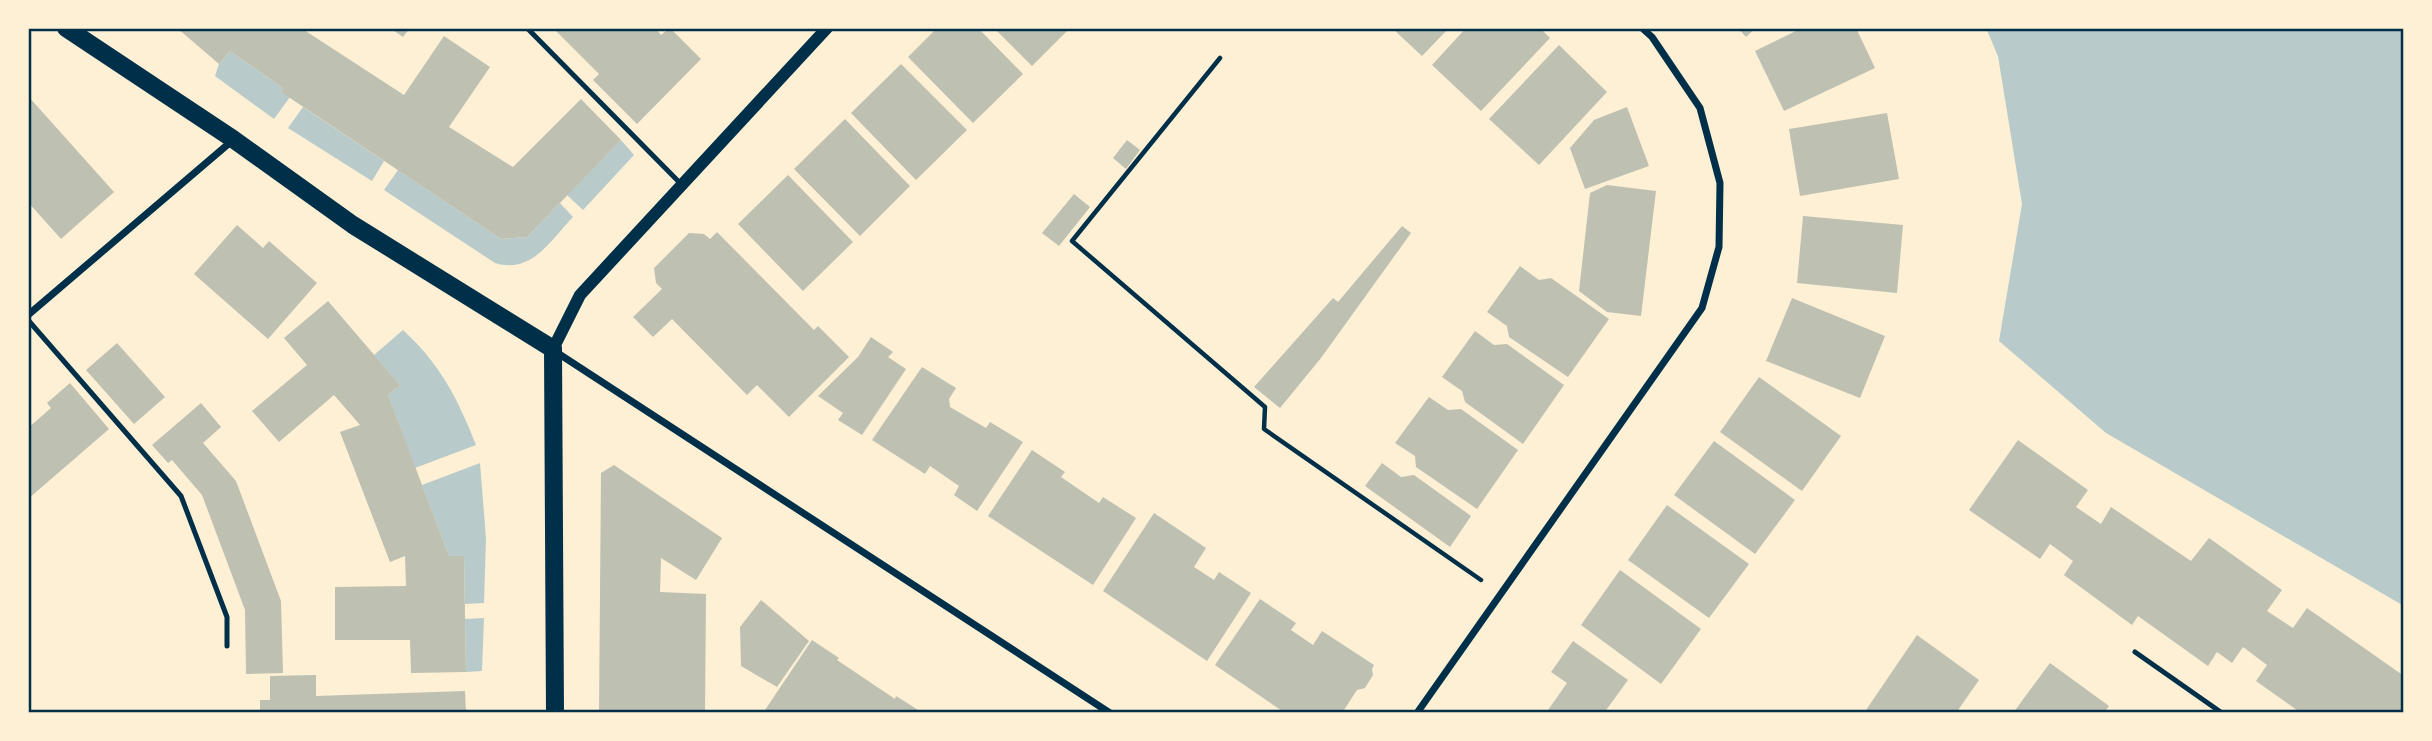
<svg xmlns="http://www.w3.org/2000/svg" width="2432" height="741" viewBox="0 0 2432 741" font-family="'Source Sans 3',sans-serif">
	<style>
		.green { fill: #b9caca }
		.building { fill: #bec0b2 }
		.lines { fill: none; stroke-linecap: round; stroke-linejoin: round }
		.path { stroke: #003049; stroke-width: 4.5 }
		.service { stroke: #003049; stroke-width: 5 }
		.minor { stroke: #003049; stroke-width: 7 }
		.tertiary { stroke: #003049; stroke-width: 12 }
		.primary { stroke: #003049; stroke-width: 18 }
		.neatline { fill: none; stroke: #003049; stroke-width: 2.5 }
	</style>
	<rect width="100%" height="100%" fill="#fdf0d5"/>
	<!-- green -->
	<g class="green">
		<path d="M1986,28H2404V606L2106,433L1999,341L2022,204L1998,56Z"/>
		<path d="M230,51L283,88L281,92L290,97L274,119L215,76L219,64Z"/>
		<path d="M303,107L384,161L372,181L288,128Z"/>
		<path d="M621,140L634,155L583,210L567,195Z"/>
		<path d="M398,170L501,239L527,237L560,203L573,217C550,241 532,274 495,263L384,190Z"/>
		<path d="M403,330C440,364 458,399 476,445L415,468L388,395L400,385L374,355Z"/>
		<path d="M480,463L486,538L484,603L465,604L464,556H449L422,485Z"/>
		<path d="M484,618L482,671L466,672L465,619Z"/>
	</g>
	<!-- building -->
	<g class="building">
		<path d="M177,28H301L404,95L444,36L490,67L449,127L513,167L581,99L621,140L527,237L501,239L281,92L283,88L230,51L219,64Z"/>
		<path d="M390,28H410L403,37Z"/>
		<path d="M553,28H655L661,35L670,28L701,59L637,124L593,80L599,74Z"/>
		<path d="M937,28H978L1023,74L973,123L908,57Z"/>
		<path d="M994,28H1070L1032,66Z"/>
		<path d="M1392,28H1449L1422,56Z"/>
		<path d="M1466,28H1540L1550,38L1481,111L1432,65Z"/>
		<path d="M1738,28H1756L1746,37Z"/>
		<path d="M1802,28H1856L1875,68L1784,111L1755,51Z"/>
		<path d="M1559,45L1607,92L1539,165L1489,119Z"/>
		<path d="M901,64L967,130L916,180L851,113Z"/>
		<path d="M28,96L114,192L61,239L28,202Z"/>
		<path d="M1627,107L1649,166L1585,189L1570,148L1594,120Z"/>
		<path d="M1887,113L1899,179L1800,196L1789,129Z"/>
		<path d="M845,119L910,186L860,236L794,169Z"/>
		<path d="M1127,140L1140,150L1126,169L1113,158Z"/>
		<path d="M788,175L853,242L803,291L738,224Z"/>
		<path d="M1607,185L1656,191L1641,316L1607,312L1579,291L1590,193Z"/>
		<path d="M1074,194L1090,207L1059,246L1042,233Z"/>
		<path d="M1803,216L1903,225L1897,293L1797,283Z"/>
		<path d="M237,225L263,248L269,241L317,283L268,339L194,274Z"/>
		<path d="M1402,226L1411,233L1321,358L1280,408L1254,387L1333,298L1338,302Z"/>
		<path d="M717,232L814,330L818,326L849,357L789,417L757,385L747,395L672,319L653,337L633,317L662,289L656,283L654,268L689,233L704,234L710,239Z"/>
		<path d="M1520,266L1539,280L1551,278L1609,319L1568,377L1509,337L1507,326L1487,312Z"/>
		<path d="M1792,298L1885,336L1860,398L1766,361Z"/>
		<path d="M328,301L400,385L388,395L449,556H464L466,672L411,673L410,640H335V587L406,586L405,556L390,562L340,432L360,425L334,395L279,442L252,411L307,365L284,338Z"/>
		<path d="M1475,331L1494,345L1507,344L1564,385L1523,444L1465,402L1462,391L1442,377Z"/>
		<path d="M871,337L893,352L888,357L906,369L862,435L838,420L843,413L818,396L858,357Z"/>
		<path d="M117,343L165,397L134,424L86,370Z"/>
		<path d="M922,367L956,388L949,399L950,407L986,428L990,422L1023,442L977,511L954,495L959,486L930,466L925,474L872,440Z"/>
		<path d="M1759,377L1841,436L1802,491L1720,432Z"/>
		<path d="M70,383L109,429L28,499V428L51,408L47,403Z"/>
		<path d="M1429,397L1448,410L1461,409L1518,450L1477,509L1416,467L1415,456L1395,443Z"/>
		<path d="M201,403L221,427L203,443L236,481L281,601L283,673L246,674L245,610L202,495L172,460L168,463L152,445Z"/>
		<path d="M2018,440L2088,490L2076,507L2101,524L2111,507L2191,561L2209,538L2282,590L2267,611L2293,628L2307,608L2404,676V713H2301L2256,681L2267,665L2243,647L2232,663L2217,652L2208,666L2138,616L2132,625L2064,575L2073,561L2050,544L2040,559L1969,510Z"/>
		<path d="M1714,441L1795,500L1755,554L1674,495Z"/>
		<path d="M1032,450L1065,472L1061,477L1099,503L1103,497L1136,518L1093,585L988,516Z"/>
		<path d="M1382,463L1401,477L1414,475L1471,516L1450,547L1365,486Z"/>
		<path d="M614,465L722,538L696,580L661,558L660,592L706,594L705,713H599L601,473Z"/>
		<path d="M1667,505L1749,564L1709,618L1628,560Z"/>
		<path d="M1154,513L1206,548L1194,567L1214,580L1219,572L1251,593L1207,661L1103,591Z"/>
		<path d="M1620,570L1701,629L1661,684L1581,625Z"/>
		<path d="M1260,599L1296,623L1291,630L1313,645L1322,631L1374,665L1372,669L1373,675L1365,688L1357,690L1342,713H1285L1215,665Z"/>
		<path d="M761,600L809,641L777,687L741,666L740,627Z"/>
		<path d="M1917,635L1979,680L1956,713H1864Z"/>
		<path d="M812,640L839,658L837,660L895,699L896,696L923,713H763Z"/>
		<path d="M1573,641L1628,680L1604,713H1546L1567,683L1551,672Z"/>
		<path d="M2050,663L2109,706L2104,713H2013Z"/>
		<path d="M316,675V696L465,691L466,713H260V700H270V676Z"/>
	</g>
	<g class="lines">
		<!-- path -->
		<path class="path" d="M1220,58L1072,241L1265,407L1264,429L1481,580"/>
		<!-- service -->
		<g class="service">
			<path d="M527,28L681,184"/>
			<path d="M28,320L181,496L227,617V646"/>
			<path d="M2135,652L2222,713"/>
		</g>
		<!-- minor -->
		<g class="minor">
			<path d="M28,315L233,140"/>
			<path d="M556,352L1110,713"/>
			<path d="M1417,713L1702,308L1719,247L1720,183L1700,108L1652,37L1642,28"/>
		</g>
		<!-- tertiary -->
		<path class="tertiary" d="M553,349L580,295L827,28"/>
		<!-- primary -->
		<path class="primary" d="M66,28L233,139L353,225L553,349L555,713"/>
	</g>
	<!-- border -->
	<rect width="2432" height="741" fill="none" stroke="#fdf0d5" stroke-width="60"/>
	<rect x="30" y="30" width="2372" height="681" class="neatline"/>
</svg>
